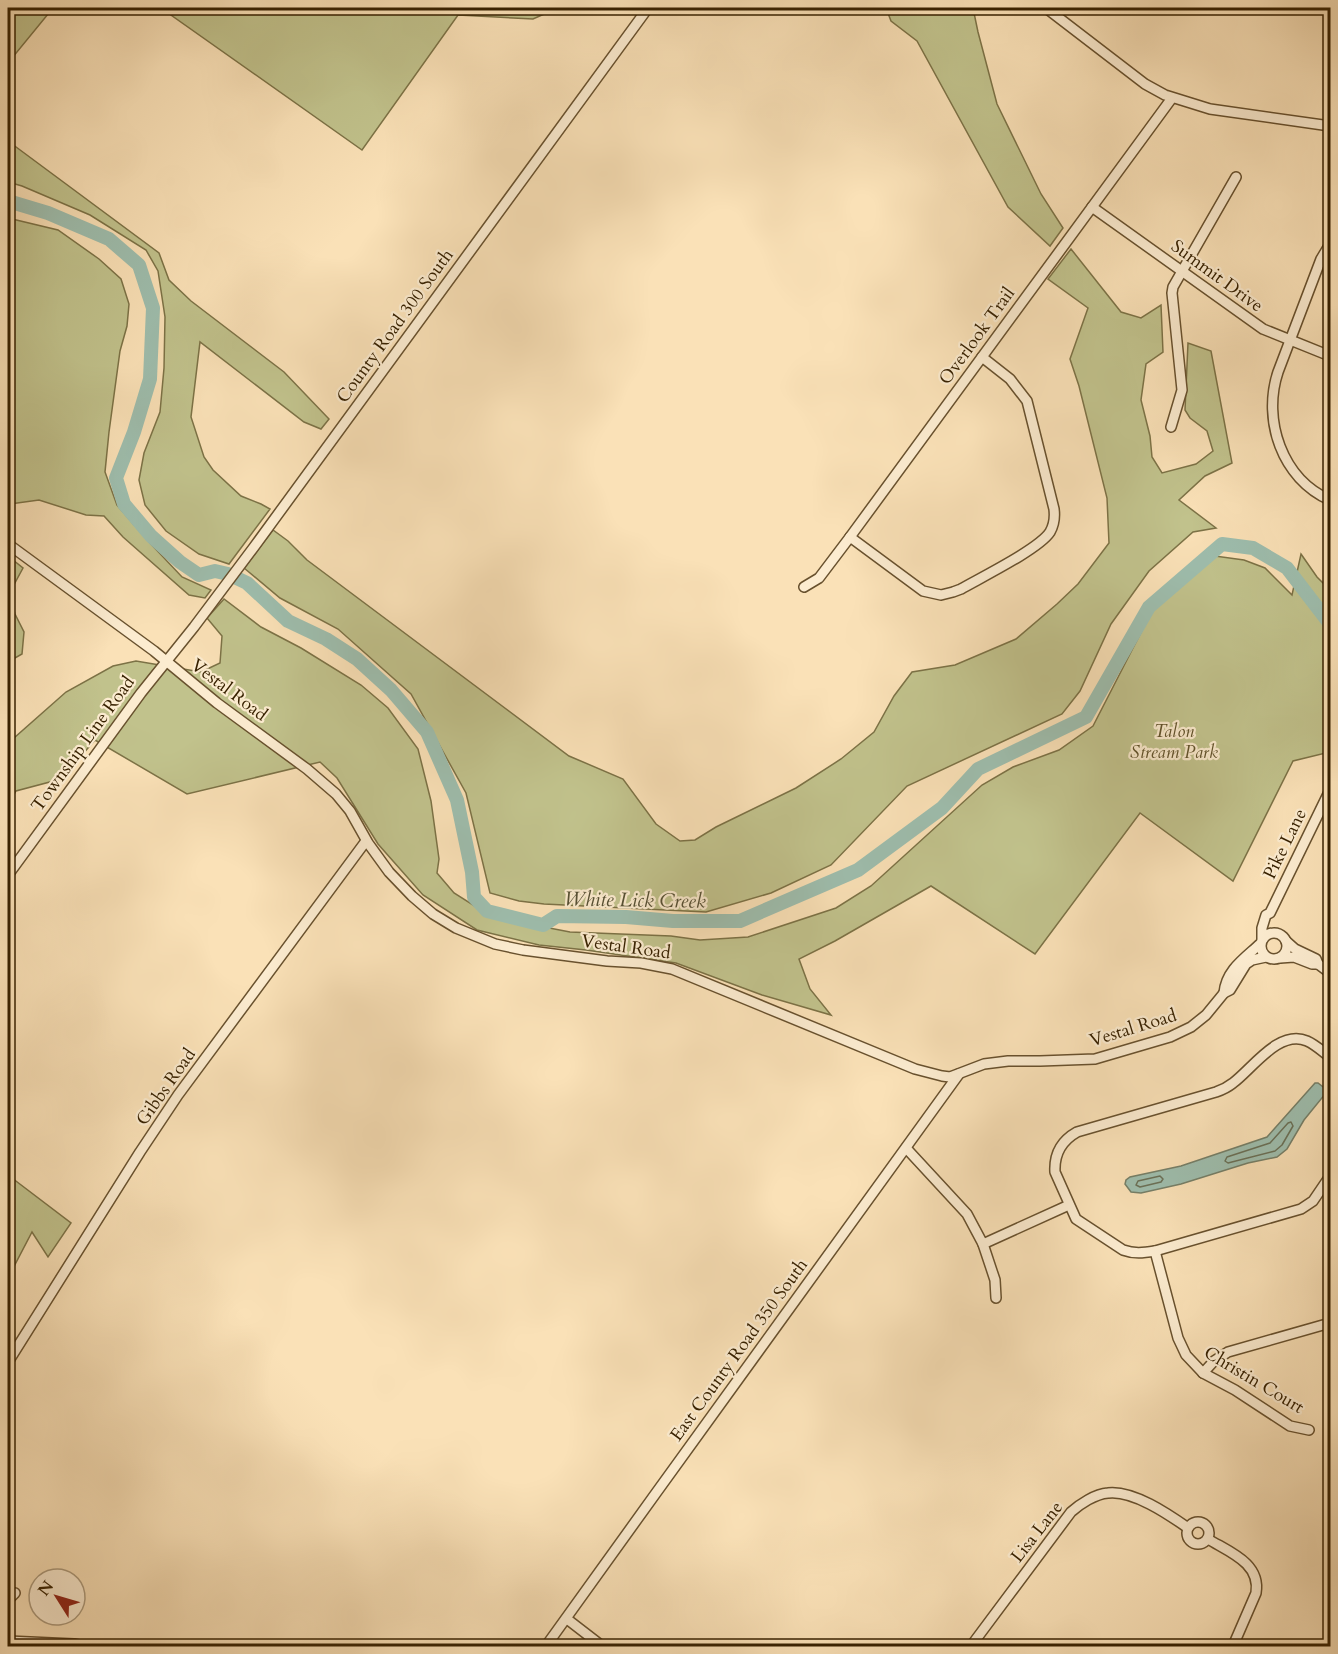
<svg xmlns="http://www.w3.org/2000/svg" width="1338" height="1654" viewBox="0 0 1338 1654" font-family="Cardo,serif">
	<style>
		.green { fill: #c1c28c; stroke: #7c7246; stroke-width: 1.5 }
		.water { fill: #9ebeae; stroke: #757f68; stroke-width: 1.5 }
		.lines { fill: none; stroke-linecap: round; stroke-linejoin: round }
		.shore { stroke: #6a7057; stroke-width: 1.5 }
		.river { stroke: #9ebeae; stroke-width: 14 }
		.minor-casing { stroke: #68512e; stroke-width: 12 }
		.minor { stroke: #fcecd0; stroke-width: 9 }
		.labels { text-anchor: middle; dominant-baseline: central; stroke-width: 4.5; stroke-linejoin: round; paint-order: stroke }
		.street-label { font-size: 18px; fill: #372100; stroke: #fcecd0 }
		.park-label { font-size: 18px; font-style: italic; fill: #60512a; stroke: #fcecd0 }
		.water-label { font-size: 20px; font-style: italic; fill: #565034; stroke: #fcecd0 }
	</style>
	<rect width="100%" height="100%" fill="#fae1b7"/>
	<filter id="stains"><feTurbulence type="fractalNoise" baseFrequency=".00333" numOctaves="4"/><feColorMatrix values="0 0 0 0 .2 0 0 0 0 .09 0 0 0 0 .02 0 0 0 .5 -.17"/></filter>
	<radialGradient id="worn" r=".72"><stop offset=".6" stop-color="#630" stop-opacity="0"/><stop offset="1" stop-color="#630" stop-opacity=".3"/></radialGradient>
	<!-- green -->
	<g class="green">
		<path d="M8,8H53L8,63Z"/>
		<path d="M161,8H558L533,19L458,15L362,150Z"/>
		<path d="M886,8H973L978,32L997,104L1041,194L1063,228L1050,246L1008,207L917,41L891,21Z"/>
		<path d="M8,141L159,253L169,280L191,301L284,372L329,419L321,429L304,422L200,342L191,417L204,457L213,470L241,496L261,504L270,509L229,564L199,554L166,531L145,505L139,480L144,453L160,412L164,368L165,317L158,271L146,250L90,215L22,186L8,182Z"/>
		<path d="M8,218L58,230L99,259L121,279L129,304L127,326L120,351L109,432L105,472L117,505L149,542L182,577L211,590L205,598L189,595L123,537L104,516L86,515L39,500L10,504L8,503Z"/>
		<path d="M1071,249L1121,312L1141,318L1161,305L1163,352L1146,364L1141,400L1150,436L1152,457L1162,473L1196,464L1213,451L1207,431L1190,418L1185,410L1188,343L1211,351L1232,463L1205,476L1179,500L1216,528L1193,532L1149,571L1111,624L1080,691L1062,714L907,786L831,865L771,893L706,912L544,904L519,901L490,893L466,793L411,694L338,629L280,598L244,568L273,530L288,541L307,560L569,756L623,779L656,824L680,841L695,840L716,827L796,788L841,759L874,732L894,696L912,672L955,665L1016,639L1057,604L1078,584L1109,543L1107,498L1079,386L1070,359L1088,308L1048,279Z"/>
		<path d="M1301,554L1317,577L1330,590V752L1293,761L1233,881L1140,813L1035,954L931,886L835,941L799,959L810,989L831,1015L762,995L676,963L586,950L539,945L477,930L423,895L378,844L337,778L320,762L187,794L95,740L61,779L16,791L8,805V748L14,738L66,692L113,666L136,661L201,672L220,663L222,636L207,618L224,599L261,627L301,648L361,685L388,708L418,749L431,801L439,859L437,873L454,893L492,917L570,932L671,936L700,940L748,937L836,908L871,886L982,785L1013,767L1059,750L1093,726L1152,611L1215,556L1244,560L1265,568L1292,595Z"/>
		<path d="M8,556L23,568L9,594L15,614L24,632L22,654L8,662Z"/>
		<path d="M8,1175L71,1223L48,1257L32,1232L8,1278Z"/>
	</g>
	<!-- water -->
	<path class="water" d="M1315,1083H1318L1327,1090L1326,1093L1304,1120L1287,1149L1277,1157L1248,1163L1181,1184L1141,1193L1131,1192L1125,1184L1126,1180L1130,1177L1181,1166L1267,1137Z"/>
	<g class="lines">
		<!-- shore -->
		<g class="shore">
			<path d="M1291,1122L1293,1126L1282,1145L1275,1151L1228,1163L1225,1161L1227,1157L1270,1143L1288,1123Z"/>
			<path d="M1160,1176L1163,1179L1161,1182L1140,1187L1136,1185L1138,1181Z"/>
		</g>
		<!-- river -->
		<path class="river" d="M8,201L48,213L109,239L139,265L153,308L150,379L134,432L116,478L124,504L151,536L180,562L199,575L215,571L228,574L247,583L288,621L326,639L357,659L391,690L427,732L457,800L472,872L474,897L487,911L543,925L557,916L626,917L673,921H740L858,870L942,808L978,769L1086,717L1149,607L1222,544L1253,548L1287,568L1330,624"/>
		<defs>
			<g id="minor">
				<path d="M1046,8L1145,84L1165,95L1210,109L1330,126"/>
				<path d="M1092,207L1263,329L1330,356"/>
				<path d="M1330,244L1321,259L1278,372C1262,420 1282,479 1330,500"/>
				<path d="M1171,427L1182,390L1172,293L1173,287L1236,177"/>
				<path d="M850,537L923,591L941,595L953,592L961,589C980,578 1039,549 1050,532C1054,525 1055,517 1054,509L1027,401L1010,379L982,357"/>
				<path d="M8,544L154,651L217,703L307,769L336,794L350,811L368,843L389,872L412,896L433,914L456,928L495,944L523,950L607,961L641,963L672,969L915,1069L942,1076L950,1077L984,1064L1008,1061H1040L1095,1059L1170,1037L1191,1027L1206,1015L1224,993L1230,990L1246,964L1252,960L1266,957"/>
				<path d="M804,587L819,578L850,537L1172,98"/>
				<path d="M8,875L141,693L194,627L254,547L648,8"/>
				<circle cx="1274" cy="946" r="13"/>
				<path d="M1262,940V928L1266,915L1270,913L1330,790"/>
				<path d="M1286,941L1295,949L1316,959L1318,964L1330,973"/>
				<path d="M1280,958L1294,957L1312,964H1318"/>
				<path d="M1224,993C1226,970 1245,958 1260,944"/>
				<path d="M1330,1057C1323,1052 1316,1045 1307,1041C1279,1029 1253,1068 1233,1083C1228,1087 1222,1090 1216,1092L1077,1132C1061,1141 1054,1154 1055,1172L1076,1219L1123,1250C1134,1254 1143,1253 1155,1251L1301,1209L1313,1201L1330,1176"/>
				<path d="M906,1148L967,1214L983,1244L995,1280L996,1298"/>
				<path d="M983,1244L1069,1205"/>
				<path d="M1155,1251L1178,1338L1186,1355L1203,1373L1235,1390L1290,1426L1309,1430"/>
				<path d="M8,1362L140,1152L178,1095L366,841"/>
				<path d="M1203,1373L1214,1361L1228,1352L1330,1323"/>
				<circle cx="1198" cy="1533" r="11"/>
				<path d="M1208,1539C1229,1552 1261,1563 1256,1593L1233,1646"/>
				<path d="M8,1600L15,1593"/>
				<path d="M567,1619L602,1646"/>
				<path d="M8,1641L74,1644L84,1646"/>
				<path d="M546,1646L656,1493L959,1074"/>
				<path d="M971,1646L1071,1512C1080,1504 1095,1494 1108,1493C1133,1490 1168,1514 1188,1528"/>
			</g>
		</defs>
		<!-- minor casing -->
		<use href="#minor" class="minor-casing"/>
		<!-- minor -->
		<use href="#minor" class="minor"/>
	</g>
	<g class="labels">
		<!-- street labels -->
		<g class="street-label">
			<text transform="translate(1217 276) rotate(36)">Summit Drive</text>
			<text transform="translate(395 326) rotate(-54)">County Road 300 South</text>
			<text transform="translate(977 336) rotate(-54)">Overlook Trail</text>
			<text transform="translate(229 690) rotate(37)">Vestal Road</text>
			<text transform="translate(83 744) rotate(-54)">Township Line Road</text>
			<text transform="translate(1285 844) rotate(-64)">Pike Lane</text>
			<text transform="translate(626 947) rotate(8)">Vestal Road</text>
			<text transform="translate(1133 1028) rotate(-17)">Vestal Road</text>
			<text transform="translate(166 1087) rotate(-55)">Gibbs Road</text>
			<text transform="translate(739 1350) rotate(-54)">East County Road 350 South</text>
			<text transform="translate(1254 1380) rotate(31)">Christin Court</text>
			<text transform="translate(1037 1532) rotate(-52)">Lisa Lane</text>
		</g>
		<!-- park labels -->
		<g class="park-label">
			<text x="1174" y="731">Talon<tspan x="1174" dy="21">Stream Park</tspan></text>
		</g>
		<!-- water labels -->
		<g class="water-label">
			<text transform="translate(635 900) rotate(1)">White Lick Creek</text>
		</g>
	</g>
	<!-- margin -->
	<rect width="1338" height="1654" fill="none" stroke="#fae1b7" stroke-width="30"/>
	<rect x="9" y="9" width="1320" height="1636" fill="none" stroke="#372100" stroke-width="3"/>
	<rect x="15" y="15" width="1308" height="1624" fill="none" stroke="#372100" stroke-width="1.5"/>
	<!-- north arrow -->
	<g transform="translate(57 1597) rotate(307)"><circle r="28" fill="#fcecd0" stroke="#ad9b7d" stroke-width="1.5"/>
	<path d="M0-4.5L10 22L0 15L-10 22Z" fill="#8f2418"/>
	<text y="-9" font-size="16" font-weight="bold" text-anchor="middle" fill="#372100">N</text>
	</g>
	<rect width="100%" height="100%" filter="url(#stains)"/>
	<rect width="100%" height="100%" fill="url(#worn)"/>
</svg>
